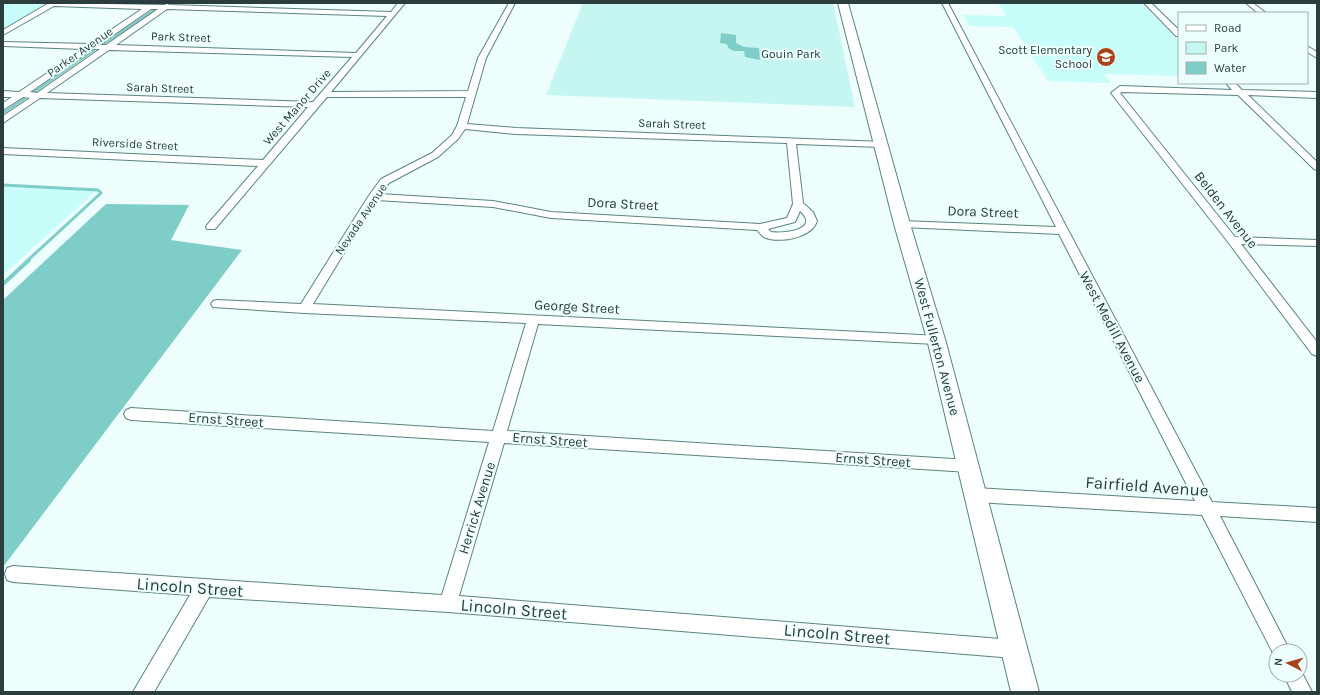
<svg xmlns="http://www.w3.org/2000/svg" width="1320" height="695" viewBox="0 0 1320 695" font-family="Karla,sans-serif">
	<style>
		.built { fill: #c7fef9 }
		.green { fill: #c6f6f2 }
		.water { fill: #7fcdc8 }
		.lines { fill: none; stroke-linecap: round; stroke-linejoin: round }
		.stream-far2 { stroke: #7fcdc8; stroke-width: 2.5 }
		.stream-far1 { stroke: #7fcdc8; stroke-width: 3 }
		.stream { stroke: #7fcdc8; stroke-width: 4 }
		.street-casing { stroke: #5b8381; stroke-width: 2 }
		.secondary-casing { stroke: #5b8381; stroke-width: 2 }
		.street { fill: #fff; fill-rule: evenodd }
		.secondary { fill: #fff; fill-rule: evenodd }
		.labels { text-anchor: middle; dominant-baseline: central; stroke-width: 4; stroke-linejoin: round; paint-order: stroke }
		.far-street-label { font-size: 12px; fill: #2b3d3c; stroke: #edfefd }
		.far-poi-label { font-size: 12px; fill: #2b3d3c; stroke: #edfefd; text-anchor: end }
		.far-park-label { font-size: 12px; fill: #163c39; stroke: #edfefd }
		.street-label { font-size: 14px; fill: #2b3d3c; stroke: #edfefd }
		.near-street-label { font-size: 17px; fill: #2b3d3c; stroke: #edfefd }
	</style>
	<rect width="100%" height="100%" fill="#edfefd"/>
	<!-- built -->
	<g class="built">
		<path d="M3,3H48L3,29Z"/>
		<path d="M998,3H1141L1179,41V76L1104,74L1111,83L1048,81L1013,27L969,26L963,15L1006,16Z"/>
		<path d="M3,186L97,190L3,275Z"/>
	</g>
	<!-- green -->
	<path class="green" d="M583,3H833L855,107L546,95Z"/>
	<!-- water -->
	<g class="water">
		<path d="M721,33L736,35V43L744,47L759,48L760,60L745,57L744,51H734L728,48L727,44L720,43Z"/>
		<path d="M106,204L189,205L171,240L242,250L3,567V300Z"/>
	</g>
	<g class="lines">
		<!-- stream-far2 -->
		<g class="stream-far2">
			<path d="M102,45L154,10"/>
			<path d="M34,92L94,50"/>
			<path d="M3,113L24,99"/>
		</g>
		<!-- stream-far1 -->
		<path class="stream-far1" d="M3,185L98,190L101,193L27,261"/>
		<!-- stream -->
		<path class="stream" d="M3,284L29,260"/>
		<defs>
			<g id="street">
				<path d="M49,3L164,5L167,4L170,5L391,12L398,3H405L331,92L468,91L478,58L509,3H515L486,58L467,124L516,128L884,142L886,144L881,147L796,144L803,203L813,212L817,221C812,238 778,244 764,237C761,235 759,232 757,230L551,218L493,207L376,200L313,304L941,336L942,339L941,342L936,344L538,324L507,431L969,460L974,462L977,466L974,470L969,472L504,443L459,596L1014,640L1020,643L1023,649L1020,655L1014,658L448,612L209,597L154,692H133L190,595L13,582L7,580L5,574L7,568L13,566L442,595L489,442L131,420L126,418L124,414L126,410L131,408L493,431L526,323L304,313L213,307L211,304L213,301L217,300L301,304L368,197L381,179L432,153L452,135L457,126L466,97H327L215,229H207L206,227L207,225L258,166L3,154V148L263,160L308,107L40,98L3,123V116L30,98L23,97L3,110V103L12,97H3V91L19,92L83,49L3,46V42L90,44L142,9L54,6L3,35V30ZM151,9H158L106,45H99ZM167,9L387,16L356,53L116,45ZM93,49H100L37,93L30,92ZM109,50L352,57L313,102L47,93ZM465,129L516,134L787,143L793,204L787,218L760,224L551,212L493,201L380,194L389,183L438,157L458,139ZM800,211C821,230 783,234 771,232L768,229L795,222Z"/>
				<path d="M942,3H948L1212,502L1317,508V522L1220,516L1290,651H1276V658L1275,657L1202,515L976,502L970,500L968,495L970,490L976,488L1195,501L1059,234L902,227L897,224L902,221L1056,227Z"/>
				<path d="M1144,3H1151L1179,30V36H1176Z"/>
				<path d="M1246,3H1253L1266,13H1258Z"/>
				<path d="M1307,46L1317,52V58L1307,52Z"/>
				<path d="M1226,83H1235L1242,90L1317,92V98L1248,95L1317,162V170L1314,169L1238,95L1122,92L1120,93L1235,237L1317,240V246L1241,244L1317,342V356L1312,354L1228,242L1111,93L1120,86L1232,90Z"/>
				<path d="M1300,669L1312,692H1292L1284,675H1300Z"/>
			</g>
			<path id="secondary" d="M838,3H848L910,224L945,339L1039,692H1011L927,339L894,224Z"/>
		</defs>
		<!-- street casing -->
		<use href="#street" class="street-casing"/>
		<!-- secondary casing -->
		<use href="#secondary" class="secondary-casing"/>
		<!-- street -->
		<use href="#street" class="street"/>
		<!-- secondary -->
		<use href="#secondary" class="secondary"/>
	</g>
	<!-- icons -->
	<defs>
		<symbol id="school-disc" viewBox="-11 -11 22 22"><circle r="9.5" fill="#a94319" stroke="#edfefd"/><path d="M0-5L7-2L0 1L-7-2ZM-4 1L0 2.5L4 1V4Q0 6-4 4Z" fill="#fff"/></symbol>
	</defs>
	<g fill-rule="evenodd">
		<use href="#school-disc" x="1095" y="46" width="22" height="22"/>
	</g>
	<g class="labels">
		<!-- far-street labels -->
		<g class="far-street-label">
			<text transform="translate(181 37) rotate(2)">Park Street</text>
			<text transform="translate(80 52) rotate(-35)">Parker Avenue</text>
			<text transform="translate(160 88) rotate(2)">Sarah Street</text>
			<text transform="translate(297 107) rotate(-49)">West Manor Drive</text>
			<text transform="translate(672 124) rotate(2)">Sarah Street</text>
			<text transform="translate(135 144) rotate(3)">Riverside Street</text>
			<text transform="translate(361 219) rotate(-56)">Nevada Avenue</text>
		</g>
		<!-- far-poi labels -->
		<g class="far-poi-label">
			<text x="1092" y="50">Scott Elementary<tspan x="1092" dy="14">School</tspan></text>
		</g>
		<!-- far-park labels -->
		<g class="far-park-label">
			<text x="791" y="54">Gouin Park</text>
		</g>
		<!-- street labels -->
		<g class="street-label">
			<text transform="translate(623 204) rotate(3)">Dora Street</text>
			<text transform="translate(1226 210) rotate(52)">Belden Avenue</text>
			<text transform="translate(983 212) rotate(2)">Dora Street</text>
			<text transform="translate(577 307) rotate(3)">George Street</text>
			<text transform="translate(1112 327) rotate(62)">West Medill Avenue</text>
			<text transform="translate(937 347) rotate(75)">West Fullerton Avenue</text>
			<text transform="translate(226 420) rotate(4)">Ernst Street</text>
			<text transform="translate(550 440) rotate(4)">Ernst Street</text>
			<text transform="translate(873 460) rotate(4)">Ernst Street</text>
			<text transform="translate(477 508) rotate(-73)">Herrick Avenue</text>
		</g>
		<!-- near-street labels -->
		<g class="near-street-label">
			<text transform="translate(1147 486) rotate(4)">Fairfield Avenue</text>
			<text transform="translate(190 587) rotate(4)">Lincoln Street</text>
			<text transform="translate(514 609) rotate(5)">Lincoln Street</text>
			<text transform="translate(837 634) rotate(5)">Lincoln Street</text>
		</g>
	</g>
	<!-- border -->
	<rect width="1320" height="695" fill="none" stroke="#2b3d3c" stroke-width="8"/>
	<!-- legend -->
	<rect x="1178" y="12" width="130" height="72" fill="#edfefd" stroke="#9fb1b0"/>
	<rect x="1186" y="25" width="20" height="6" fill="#ffffff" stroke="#9fb1b0"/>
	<text x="1214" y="32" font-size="12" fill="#2b3d3c">Road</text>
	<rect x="1186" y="42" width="20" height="12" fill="#c6f6f2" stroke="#9fb1b0"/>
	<text x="1214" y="52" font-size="12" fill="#2b3d3c">Park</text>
	<rect x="1186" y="62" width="20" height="12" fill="#7fcdc8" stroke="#9fb1b0"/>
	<text x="1214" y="72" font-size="12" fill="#2b3d3c">Water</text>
	<!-- north arrow -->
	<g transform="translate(1288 663) rotate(276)"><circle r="19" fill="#edfefd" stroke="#9fb1b0"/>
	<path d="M0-3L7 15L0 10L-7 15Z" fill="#a94319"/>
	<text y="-6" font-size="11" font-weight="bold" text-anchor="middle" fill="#2b3d3c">N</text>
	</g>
</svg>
